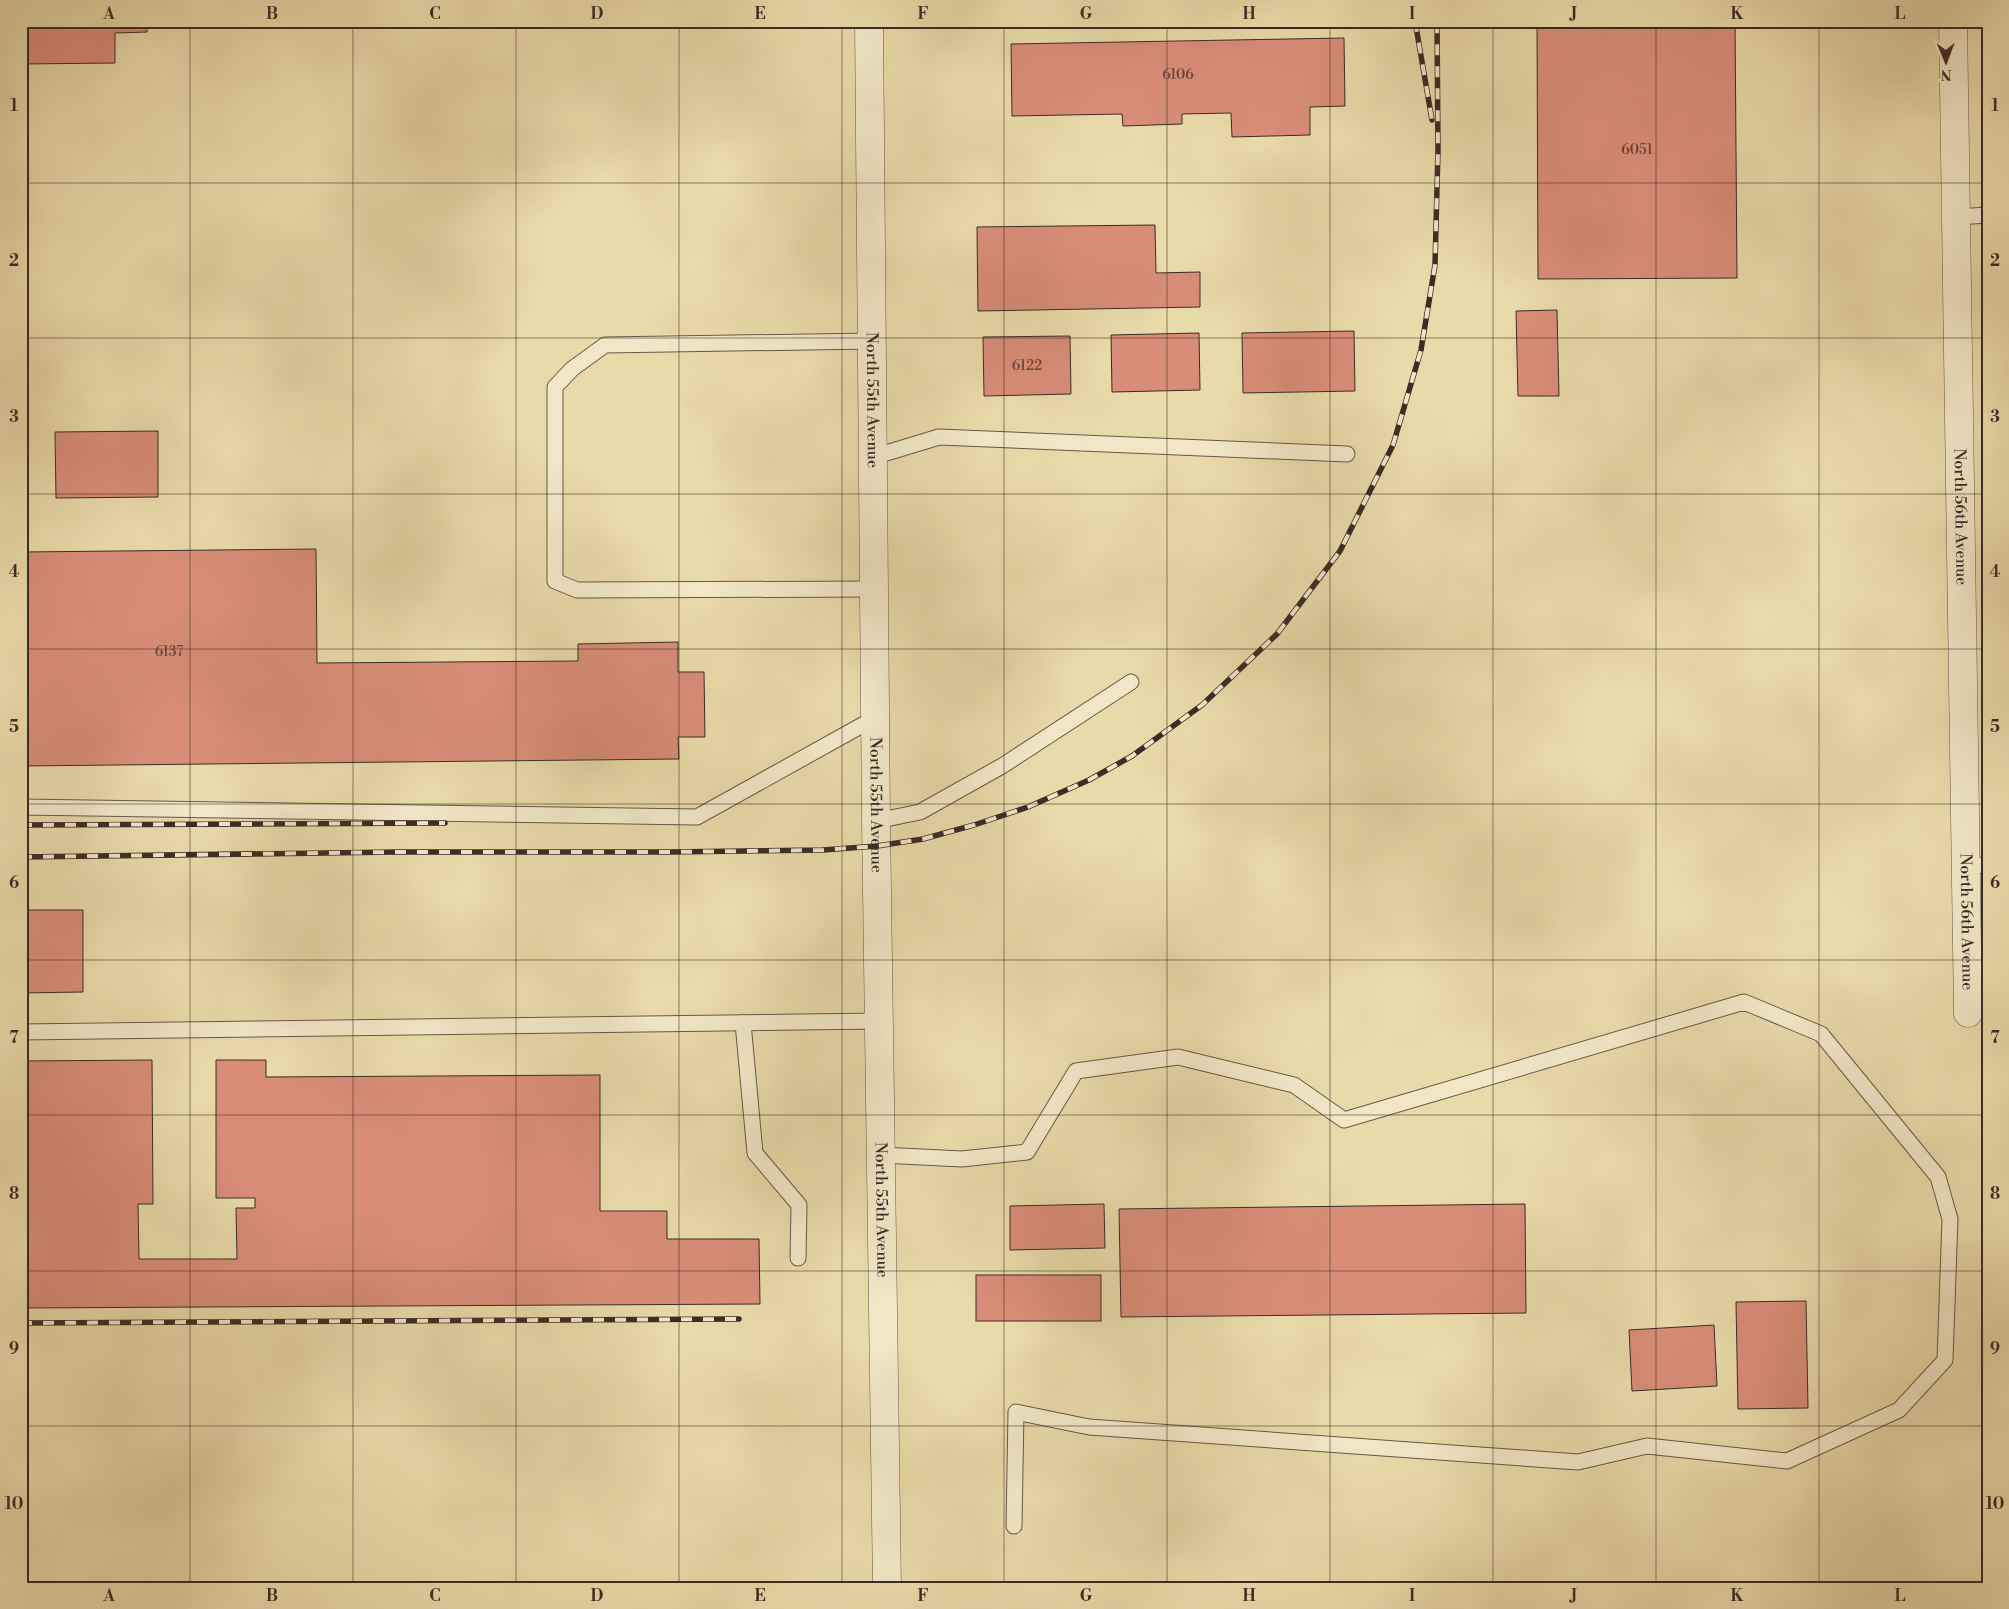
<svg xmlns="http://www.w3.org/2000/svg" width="2009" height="1609" viewBox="0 0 2009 1609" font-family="'Libre Bodoni',serif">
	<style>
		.building { fill: #d98d79; stroke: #3a2c26 }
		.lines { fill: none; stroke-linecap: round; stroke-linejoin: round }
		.service-casing { stroke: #665847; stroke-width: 17 }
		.minor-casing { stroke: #665847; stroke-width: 29 }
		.tertiary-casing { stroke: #665847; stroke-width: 29 }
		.service { stroke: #f1e7c7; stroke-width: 15 }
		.minor { stroke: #f1e7c7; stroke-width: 28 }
		.tertiary { stroke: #f1e7c7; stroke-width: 28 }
		.rail-casing { stroke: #3a2c26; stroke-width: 5.5 }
		.rail { stroke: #f1e7c7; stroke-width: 4; stroke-dasharray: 11; stroke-linecap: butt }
		.grid { fill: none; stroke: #3a2c26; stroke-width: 1; stroke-opacity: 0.55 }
		.labels { text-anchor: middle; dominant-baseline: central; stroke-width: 4; stroke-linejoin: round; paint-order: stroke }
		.number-label { font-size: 14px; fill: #62443b }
		.street-label { font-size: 16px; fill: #3a2c26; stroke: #f1e7c7 }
		.neatline { fill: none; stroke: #3a2c26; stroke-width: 2 }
		.grid-label { font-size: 16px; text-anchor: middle; font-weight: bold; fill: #3a2c26 }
	</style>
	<rect width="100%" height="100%" fill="#e9daa9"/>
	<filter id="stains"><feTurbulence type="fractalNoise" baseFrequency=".004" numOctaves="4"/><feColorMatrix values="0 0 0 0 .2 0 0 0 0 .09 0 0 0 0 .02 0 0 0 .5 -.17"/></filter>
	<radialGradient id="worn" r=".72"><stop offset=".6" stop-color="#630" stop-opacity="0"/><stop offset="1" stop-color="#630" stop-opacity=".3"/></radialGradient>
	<!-- building -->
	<g class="building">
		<path d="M21,21H147V32L115,33V63L21,64Z"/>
		<path d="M1537,21H1735L1737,278L1538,279Z"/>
		<path d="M1344,38L1345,106L1310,107V135L1232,137L1231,113L1182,114V124L1123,126L1122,114L1012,116L1011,44Z"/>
		<path d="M1155,225L1156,273L1200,272V307L978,311L977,227Z"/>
		<path d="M1557,310L1559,396H1518L1516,311Z"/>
		<path d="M1354,331L1355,391L1243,393L1242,333Z"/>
		<path d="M1199,333L1200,390L1112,392L1111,335Z"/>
		<path d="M1070,336L1071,394L984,396L983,337Z"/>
		<path d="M158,431V497L56,498L55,432Z"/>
		<path d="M316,549L317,663L578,661V644L678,642V672H704L705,737H678L679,759L21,766V552Z"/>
		<path d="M21,910H83V992L21,993Z"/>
		<path d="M152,1060L153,1204H138L139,1259H237L236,1208H255V1198H216V1060H266V1077L600,1075V1211H667V1239H759L760,1304L21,1308V1061Z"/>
		<path d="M1104,1204L1105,1248L1010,1250V1206Z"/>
		<path d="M1525,1204L1526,1313L1121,1317L1119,1209Z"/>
		<rect x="976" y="1275" width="125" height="46"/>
		<path d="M1806,1301L1808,1408L1738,1409L1736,1302Z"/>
		<path d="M1714,1325L1717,1386L1632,1391L1629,1330Z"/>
	</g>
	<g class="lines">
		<defs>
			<g id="service">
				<path d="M1956,217L1988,215"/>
				<path d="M872,341L605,345L572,369L555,387V581L577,590L874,589"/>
				<path d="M873,457L939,437L1347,454"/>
				<path d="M21,807L697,817L875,718"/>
				<path d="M876,821L920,812L1002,766L1131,682"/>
				<path d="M1966,866L1988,865"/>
				<path d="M743,1023L755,1153L799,1205L798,1258"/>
				<path d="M21,1032L879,1021"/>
				<path d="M881,1155L962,1159L1027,1152L1076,1071L1178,1057L1294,1085L1344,1120L1744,1002L1821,1034L1938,1177L1950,1219L1945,1360L1899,1410L1787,1461L1647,1446L1578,1462L1089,1427L1016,1412L1014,1526"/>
			</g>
			<g id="minor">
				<path id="s1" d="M1953,21L1968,1013"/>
			</g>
			<g id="tertiary">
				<path id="s2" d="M869,21L876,821L887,1588"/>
			</g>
		</defs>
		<!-- service casing -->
		<use href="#service" class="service-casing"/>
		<!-- minor casing -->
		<use href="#minor" class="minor-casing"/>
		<!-- tertiary casing -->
		<use href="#tertiary" class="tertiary-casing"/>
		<!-- service -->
		<use href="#service" class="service"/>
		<!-- minor -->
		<use href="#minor" class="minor"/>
		<!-- tertiary -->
		<use href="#tertiary" class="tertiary"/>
		<defs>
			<g id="rail">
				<path d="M1415,21L1432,120"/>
				<path d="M21,825L445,823"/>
				<path d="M21,857L397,852H669L823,850L877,846L923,839L974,825L1028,807L1089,780L1132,756L1202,705L1277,634L1340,551L1393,445L1421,350L1435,265L1438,150L1437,21"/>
				<path d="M21,1323L739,1319"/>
			</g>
		</defs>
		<!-- rail casing -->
		<use href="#rail" class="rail-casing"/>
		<!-- rail -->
		<use href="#rail" class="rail"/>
	</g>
	<!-- grid -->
	<path class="grid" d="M190,21V1588M353,21V1588M516,21V1588M679,21V1588M842,21V1588M1004,21V1588M1167,21V1588M1330,21V1588M1493,21V1588M1656,21V1588M1819,21V1588M21,183H1988M21,338H1988M21,494H1988M21,649H1988M21,804H1988M21,960H1988M21,1115H1988M21,1271H1988M21,1426H1988"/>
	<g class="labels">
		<!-- number labels -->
		<g class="number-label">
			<text x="1178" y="75">6106</text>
			<text x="1637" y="150">6051</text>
			<text x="1027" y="366">6122</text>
			<text x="169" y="652">6137</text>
		</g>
		<!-- street labels -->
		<g class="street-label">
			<text stroke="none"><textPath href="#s2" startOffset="379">North 55th Avenue</textPath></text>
			<text stroke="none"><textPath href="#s1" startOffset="496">North 56th Avenue</textPath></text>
			<text stroke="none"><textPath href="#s2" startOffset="784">North 55th Avenue</textPath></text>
			<text stroke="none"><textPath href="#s1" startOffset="901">North 56th Avenue</textPath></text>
			<text stroke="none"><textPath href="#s2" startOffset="1189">North 55th Avenue</textPath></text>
		</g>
	</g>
	<!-- margin -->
	<rect width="2009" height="1609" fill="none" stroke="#e9daa9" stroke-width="55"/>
	<!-- north arrow -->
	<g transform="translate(1946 62) rotate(179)" stroke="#f1e7c7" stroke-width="4" paint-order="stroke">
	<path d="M0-4L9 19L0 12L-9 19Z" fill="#3a2c26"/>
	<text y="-8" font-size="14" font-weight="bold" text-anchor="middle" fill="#3a2c26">N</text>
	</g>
	<rect x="28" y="28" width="1954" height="1554" class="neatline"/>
	<g class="grid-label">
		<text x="109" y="19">A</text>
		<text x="272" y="19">B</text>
		<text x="435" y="19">C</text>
		<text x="597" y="19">D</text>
		<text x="760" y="19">E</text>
		<text x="923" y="19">F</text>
		<text x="1086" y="19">G</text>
		<text x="1249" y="19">H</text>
		<text x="1412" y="19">I</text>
		<text x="1574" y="19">J</text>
		<text x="1737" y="19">K</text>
		<text x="1900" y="19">L</text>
		<text x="14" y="111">1</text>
		<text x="1995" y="111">1</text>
		<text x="14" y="266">2</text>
		<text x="1995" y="266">2</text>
		<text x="14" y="422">3</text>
		<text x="1995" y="422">3</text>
		<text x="14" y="577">4</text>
		<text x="1995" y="577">4</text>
		<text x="14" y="732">5</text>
		<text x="1995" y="732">5</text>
		<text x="14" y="888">6</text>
		<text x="1995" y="888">6</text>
		<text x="14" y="1043">7</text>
		<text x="1995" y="1043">7</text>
		<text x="14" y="1199">8</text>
		<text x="1995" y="1199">8</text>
		<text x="14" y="1354">9</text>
		<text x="1995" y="1354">9</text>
		<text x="14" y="1509">10</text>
		<text x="1995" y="1509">10</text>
		<text x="109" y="1601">A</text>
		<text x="272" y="1601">B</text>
		<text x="435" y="1601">C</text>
		<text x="597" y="1601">D</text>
		<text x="760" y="1601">E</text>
		<text x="923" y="1601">F</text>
		<text x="1086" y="1601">G</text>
		<text x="1249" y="1601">H</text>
		<text x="1412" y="1601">I</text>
		<text x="1574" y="1601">J</text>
		<text x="1737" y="1601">K</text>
		<text x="1900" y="1601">L</text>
	</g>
	<rect width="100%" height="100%" filter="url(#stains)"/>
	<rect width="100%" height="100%" fill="url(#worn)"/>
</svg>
